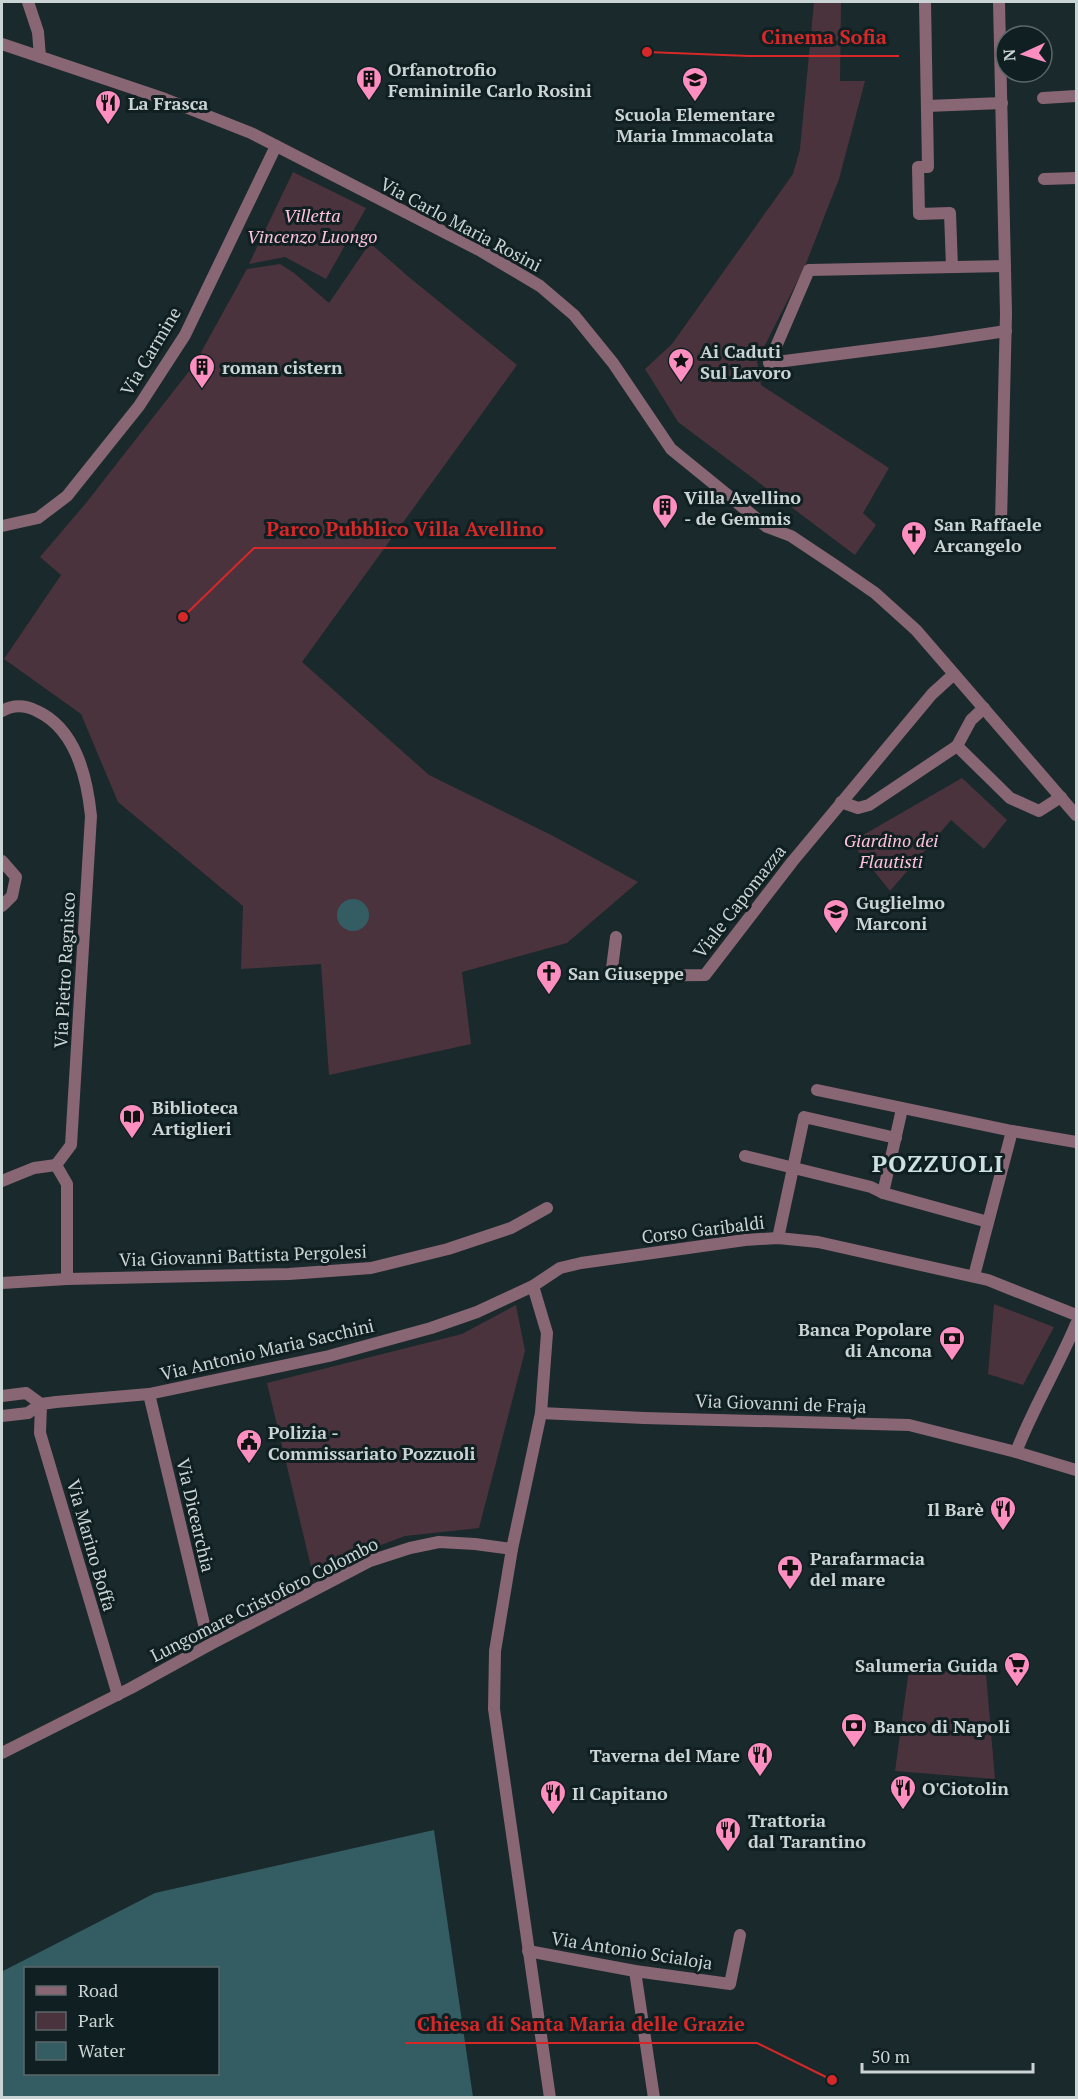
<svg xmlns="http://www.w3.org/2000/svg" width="1078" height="2099" viewBox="0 0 1078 2099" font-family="'PT Serif',serif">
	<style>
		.green { fill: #4b333d }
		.water { fill: #345d63; fill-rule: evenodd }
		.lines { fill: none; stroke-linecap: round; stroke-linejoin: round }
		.minor { stroke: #886674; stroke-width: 12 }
		.tertiary { stroke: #886674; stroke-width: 12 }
		.labels { text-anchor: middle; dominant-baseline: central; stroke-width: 6; stroke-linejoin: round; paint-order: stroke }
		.poi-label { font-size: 18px; font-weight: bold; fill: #cbd4d5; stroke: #101f21; text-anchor: start }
		.park-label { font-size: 18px; font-style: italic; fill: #ffc2db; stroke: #101f21 }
		.street-label { font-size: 18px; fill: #cbd4d5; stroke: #101f21 }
		.district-label { font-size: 24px; font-weight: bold; letter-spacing: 1.5px; fill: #cde0e2; stroke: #101f21 }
		.leader { fill: none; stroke: #d62828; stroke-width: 2 }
		.callout-dot { fill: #d62828; stroke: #101f21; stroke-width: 2 }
		.callout-label { font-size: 20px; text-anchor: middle; font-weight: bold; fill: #d62828; stroke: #101f21; stroke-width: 6; stroke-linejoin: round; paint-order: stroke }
	</style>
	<rect width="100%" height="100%" fill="#1a292b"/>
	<!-- green -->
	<g class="green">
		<path d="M814,2H841L840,81H865L839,179L805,266L757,361L761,385L889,468L863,513L876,525L855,555L678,422L645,369L672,344L793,174L800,149Z"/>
		<path d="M293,172L366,208L326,279L285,257L249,264Z"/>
		<path d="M370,243L410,278L517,365L302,662L429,775L553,836L638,882L567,943L462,972L471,1044L329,1075L321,964L241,969L243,906L118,802L81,714L4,659L61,575L40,557L86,503L194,365L247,269L280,264L294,273L329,303Z"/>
		<path d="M962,778L1007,820L984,849L951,820L890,891L851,842Z"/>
		<path d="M994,1304L1054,1327L1023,1385L988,1374Z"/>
		<path d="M516,1305L525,1351L479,1528L405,1536L312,1571L267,1383L462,1334Z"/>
		<path d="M909,1669L986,1674L995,1779L895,1771Z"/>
	</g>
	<!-- water -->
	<g class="water">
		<circle cx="353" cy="915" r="16"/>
		<path d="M434,1830L473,2097H2L3,1971L155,1893ZM26,1968H218V2074H26Z"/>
	</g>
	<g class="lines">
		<!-- minor -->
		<g class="minor">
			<path d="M28,2L38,32L40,57"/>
			<path d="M925,2L928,167H918L919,214L950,213L952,267"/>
			<path d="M999,2L1006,314L1001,522"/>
			<path d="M1043,98L1076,96"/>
			<path d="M927,106L1002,103"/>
			<path d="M1044,179L1076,178"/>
			<path d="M1005,266L809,270L769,363L933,342L1006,331"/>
			<path d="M2,711C14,704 25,705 37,711C76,729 87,777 91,816L71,1145L56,1165"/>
			<path d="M957,746L971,720L984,708"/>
			<path d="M841,802L858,808L869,805L957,746L1010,798L1039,811L1061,797"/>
			<path d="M2,861L16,877L12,896L2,906"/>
			<path d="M616,937L611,976L705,975L792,862L932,694L954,674"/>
			<path d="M817,1090L1012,1131L1076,1142"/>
			<path d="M745,1156L871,1187L883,1193L988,1222"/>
			<path d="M56,1165L67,1184V1279"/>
			<path d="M2,1181L34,1168L56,1165"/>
			<path d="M883,1193L902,1109"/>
			<path d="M778,1238L804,1117L896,1138"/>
			<path d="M974,1276L1012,1131"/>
			<path d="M2,1283L67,1279L289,1274L371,1268L448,1249L511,1228L547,1208"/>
			<path d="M149,1394L209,1645"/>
			<path d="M41,1404L40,1433L118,1695"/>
			<path d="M541,1413L644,1418L909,1425L1016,1452L1076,1470"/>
			<path d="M1016,1452C1033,1408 1058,1367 1076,1324"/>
			<path d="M512,1549L495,1651L494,1709L550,2098"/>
			<path d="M528,1951L635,1971L730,1984L740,1935"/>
			<path d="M635,1971L654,2098"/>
		</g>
		<!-- tertiary -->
		<g class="tertiary">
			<path d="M2,44L165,99L251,133L481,251L540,286L574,315L613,363L671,449L767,527L791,536L836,566L875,593L916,630L1076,815"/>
			<path d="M2,526L38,518L67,496L139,406L185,335L276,146"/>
			<path d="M2,1396L26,1393L41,1404"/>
			<path d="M2,1416L28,1413L41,1404L56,1402L149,1394L329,1356L431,1328L477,1312L533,1286L560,1268L581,1263L745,1240L778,1238L818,1242L988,1280L1076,1315"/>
			<path d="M2,1753L131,1688L209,1645L370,1561L410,1548L439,1542L475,1544L512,1549L541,1413L547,1333L533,1286"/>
		</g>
	</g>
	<!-- icons -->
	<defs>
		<symbol id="building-pin" viewBox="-11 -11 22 30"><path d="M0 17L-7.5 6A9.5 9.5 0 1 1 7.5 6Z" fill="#fd8ec0" stroke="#101f21"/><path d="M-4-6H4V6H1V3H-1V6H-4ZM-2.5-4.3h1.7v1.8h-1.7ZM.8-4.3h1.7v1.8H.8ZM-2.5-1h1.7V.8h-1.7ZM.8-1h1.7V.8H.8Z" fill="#111"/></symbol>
		<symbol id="school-pin" viewBox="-11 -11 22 30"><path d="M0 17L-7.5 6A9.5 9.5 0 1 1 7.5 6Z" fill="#fd8ec0" stroke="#101f21"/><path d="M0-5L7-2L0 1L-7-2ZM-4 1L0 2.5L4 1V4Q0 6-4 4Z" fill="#111"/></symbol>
		<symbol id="restaurant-pin" viewBox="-11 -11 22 30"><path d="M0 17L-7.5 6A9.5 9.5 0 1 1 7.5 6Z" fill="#fd8ec0" stroke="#101f21"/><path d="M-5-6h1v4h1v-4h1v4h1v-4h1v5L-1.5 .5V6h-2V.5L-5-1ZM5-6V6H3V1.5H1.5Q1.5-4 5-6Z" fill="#111"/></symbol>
		<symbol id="sight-pin" viewBox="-11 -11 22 30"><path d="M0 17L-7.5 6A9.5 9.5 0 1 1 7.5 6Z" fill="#fd8ec0" stroke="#101f21"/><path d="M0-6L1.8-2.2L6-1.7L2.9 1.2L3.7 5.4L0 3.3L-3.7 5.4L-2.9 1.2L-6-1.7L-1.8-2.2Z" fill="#111"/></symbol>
		<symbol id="church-pin" viewBox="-11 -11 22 30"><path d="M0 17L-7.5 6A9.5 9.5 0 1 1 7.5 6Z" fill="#fd8ec0" stroke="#101f21"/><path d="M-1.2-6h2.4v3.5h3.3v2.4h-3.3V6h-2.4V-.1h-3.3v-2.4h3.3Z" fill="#111"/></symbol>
		<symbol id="library-pin" viewBox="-11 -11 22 30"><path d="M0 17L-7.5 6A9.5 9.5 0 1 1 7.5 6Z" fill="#fd8ec0" stroke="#101f21"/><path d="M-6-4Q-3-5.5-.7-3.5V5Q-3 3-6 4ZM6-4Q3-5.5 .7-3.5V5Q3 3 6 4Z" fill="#111"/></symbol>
		<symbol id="bank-pin" viewBox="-11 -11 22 30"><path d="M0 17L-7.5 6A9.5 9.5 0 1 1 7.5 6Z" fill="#fd8ec0" stroke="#101f21"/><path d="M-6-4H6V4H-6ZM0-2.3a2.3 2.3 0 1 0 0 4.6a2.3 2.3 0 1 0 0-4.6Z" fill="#111"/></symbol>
		<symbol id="civic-pin" viewBox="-11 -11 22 30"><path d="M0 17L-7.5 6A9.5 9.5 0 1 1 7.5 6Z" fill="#fd8ec0" stroke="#101f21"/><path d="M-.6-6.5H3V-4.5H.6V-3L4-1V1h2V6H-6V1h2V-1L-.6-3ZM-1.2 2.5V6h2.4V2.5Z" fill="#111"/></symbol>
		<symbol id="pharmacy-pin" viewBox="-11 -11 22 30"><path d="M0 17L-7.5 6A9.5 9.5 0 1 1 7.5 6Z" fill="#fd8ec0" stroke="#101f21"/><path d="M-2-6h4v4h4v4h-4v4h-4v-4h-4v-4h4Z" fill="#111"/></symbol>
		<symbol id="supermarket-pin" viewBox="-11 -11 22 30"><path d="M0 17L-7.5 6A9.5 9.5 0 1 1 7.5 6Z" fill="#fd8ec0" stroke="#101f21"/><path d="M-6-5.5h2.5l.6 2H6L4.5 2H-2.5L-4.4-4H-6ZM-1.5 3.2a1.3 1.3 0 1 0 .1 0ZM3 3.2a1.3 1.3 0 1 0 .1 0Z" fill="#111"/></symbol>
	</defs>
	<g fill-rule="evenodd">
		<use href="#building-pin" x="354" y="64" width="30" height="40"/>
		<use href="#school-pin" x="680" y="65" width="30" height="40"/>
		<use href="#restaurant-pin" x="93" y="88" width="30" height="40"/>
		<use href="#sight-pin" x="666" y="346" width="30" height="40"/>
		<use href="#building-pin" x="187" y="352" width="30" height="40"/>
		<use href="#building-pin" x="650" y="492" width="30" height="40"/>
		<use href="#church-pin" x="899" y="519" width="30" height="40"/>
		<use href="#school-pin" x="821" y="897" width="30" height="40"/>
		<use href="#church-pin" x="534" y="958" width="30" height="40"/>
		<use href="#library-pin" x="117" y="1102" width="30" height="40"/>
		<use href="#bank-pin" x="937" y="1324" width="30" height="40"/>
		<use href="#civic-pin" x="234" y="1427" width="30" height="40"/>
		<use href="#restaurant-pin" x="988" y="1494" width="30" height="40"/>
		<use href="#pharmacy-pin" x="775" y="1553" width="30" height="40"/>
		<use href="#supermarket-pin" x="1002" y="1650" width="30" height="40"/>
		<use href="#bank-pin" x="839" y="1711" width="30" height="40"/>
		<use href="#restaurant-pin" x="745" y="1740" width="30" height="40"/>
		<use href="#restaurant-pin" x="888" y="1773" width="30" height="40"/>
		<use href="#restaurant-pin" x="538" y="1778" width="30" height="40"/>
		<use href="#restaurant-pin" x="713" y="1815" width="30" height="40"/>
	</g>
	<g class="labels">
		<!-- poi labels -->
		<g class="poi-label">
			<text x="388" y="69">Orfanotrofio<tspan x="388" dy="21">Femininile Carlo Rosini</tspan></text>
			<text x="128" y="103">La Frasca</text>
			<text x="695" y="114" text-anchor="middle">Scuola Elementare<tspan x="695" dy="21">Maria Immacolata</tspan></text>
			<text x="700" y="351">Ai Caduti<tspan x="700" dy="21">Sul Lavoro</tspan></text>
			<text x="222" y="367">roman cistern</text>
			<text x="684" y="497">Villa Avellino<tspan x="684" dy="21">- de Gemmis</tspan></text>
			<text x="934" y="524">San Raffaele<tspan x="934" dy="21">Arcangelo</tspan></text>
			<text x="856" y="902">Guglielmo<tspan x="856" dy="21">Marconi</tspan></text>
			<text x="568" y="973">San Giuseppe</text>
			<text x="152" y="1107">Biblioteca<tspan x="152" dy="21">Artiglieri</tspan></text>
			<text x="932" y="1329" text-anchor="end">Banca Popolare<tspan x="932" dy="21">di Ancona</tspan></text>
			<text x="268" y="1432">Polizia -<tspan x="268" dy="21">Commissariato Pozzuoli</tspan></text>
			<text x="984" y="1509" text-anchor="end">Il Barè</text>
			<text x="810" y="1558">Parafarmacia<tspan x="810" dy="21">del mare</tspan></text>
			<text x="998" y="1665" text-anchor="end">Salumeria Guida</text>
			<text x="874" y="1726">Banco di Napoli</text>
			<text x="740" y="1755" text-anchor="end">Taverna del Mare</text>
			<text x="922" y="1788">O'Ciotolin</text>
			<text x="572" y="1793">Il Capitano</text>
			<text x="748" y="1820">Trattoria<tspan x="748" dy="21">dal Tarantino</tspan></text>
		</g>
		<!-- park labels -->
		<g class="park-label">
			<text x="312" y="215">Villetta<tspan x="312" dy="21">Vincenzo Luongo</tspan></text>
			<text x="891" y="840">Giardino dei<tspan x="891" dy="21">Flautisti</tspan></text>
		</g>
		<!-- street labels -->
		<g class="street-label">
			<text transform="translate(461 224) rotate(28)">Via Carlo Maria Rosini</text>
			<text transform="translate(150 351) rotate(-59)">Via Carmine</text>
			<text transform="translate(739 901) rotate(-52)">Viale Capomazza</text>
			<text transform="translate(64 970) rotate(-87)">Via Pietro Ragnisco</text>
			<text transform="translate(703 1229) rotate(-7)">Corso Garibaldi</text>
			<text transform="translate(243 1255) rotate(-2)">Via Giovanni Battista Pergolesi</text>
			<text transform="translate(267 1349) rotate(-13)">Via Antonio Maria Sacchini</text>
			<text transform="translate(781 1403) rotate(2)">Via Giovanni de Fraja</text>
			<text transform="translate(196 1515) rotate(77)">Via Dicearchia</text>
			<text transform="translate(92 1545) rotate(74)">Via Marino Boffa</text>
			<text transform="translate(264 1599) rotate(-27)">Lungomare Cristoforo Colombo</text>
			<text transform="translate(632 1950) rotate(9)">Via Antonio Scialoja</text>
		</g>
		<!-- district labels -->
		<g class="district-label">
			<text x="938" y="1163">POZZUOLI</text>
		</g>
	</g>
	<!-- callouts -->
	<path class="leader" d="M647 52L749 56H899M183 617L254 548H556M832 2080L757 2043H405"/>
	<g class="callout-dot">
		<circle cx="647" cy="52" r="6"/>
		<circle cx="183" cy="617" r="6"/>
		<circle cx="832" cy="2080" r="6"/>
	</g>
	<g class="callout-label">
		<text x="824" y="44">Cinema Sofia</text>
		<text x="405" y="536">Parco Pubblico Villa Avellino</text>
		<text x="581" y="2031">Chiesa di Santa Maria delle Grazie</text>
	</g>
	<!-- border -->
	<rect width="1078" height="2099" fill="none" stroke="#cbd4d5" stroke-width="6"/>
	<!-- legend -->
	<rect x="24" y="1967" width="195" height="108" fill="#101f21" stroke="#5b6769" stroke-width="1.5"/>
	<rect x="36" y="1986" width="30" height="9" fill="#886674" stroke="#5b6769" stroke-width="1.5"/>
	<text x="78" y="1997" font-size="18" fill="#cbd4d5">Road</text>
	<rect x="36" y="2012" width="30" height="18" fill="#4b333d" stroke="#5b6769" stroke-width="1.5"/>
	<text x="78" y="2027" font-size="18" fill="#cbd4d5">Park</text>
	<rect x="36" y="2042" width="30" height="18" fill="#345d63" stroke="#5b6769" stroke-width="1.5"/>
	<text x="78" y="2057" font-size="18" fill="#cbd4d5">Water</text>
	<!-- north arrow -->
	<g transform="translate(1024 54) rotate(266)"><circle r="28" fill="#101f21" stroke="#5b6769" stroke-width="1.5"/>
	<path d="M0-4.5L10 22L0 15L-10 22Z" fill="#fd8ec0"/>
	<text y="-9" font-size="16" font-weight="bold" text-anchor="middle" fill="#cbd4d5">N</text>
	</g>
	<!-- scale -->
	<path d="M862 2063v9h171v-9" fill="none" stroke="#cbd4d5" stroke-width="3"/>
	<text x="871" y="2063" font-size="18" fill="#cbd4d5" stroke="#101f21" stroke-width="4.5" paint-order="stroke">50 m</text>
</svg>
